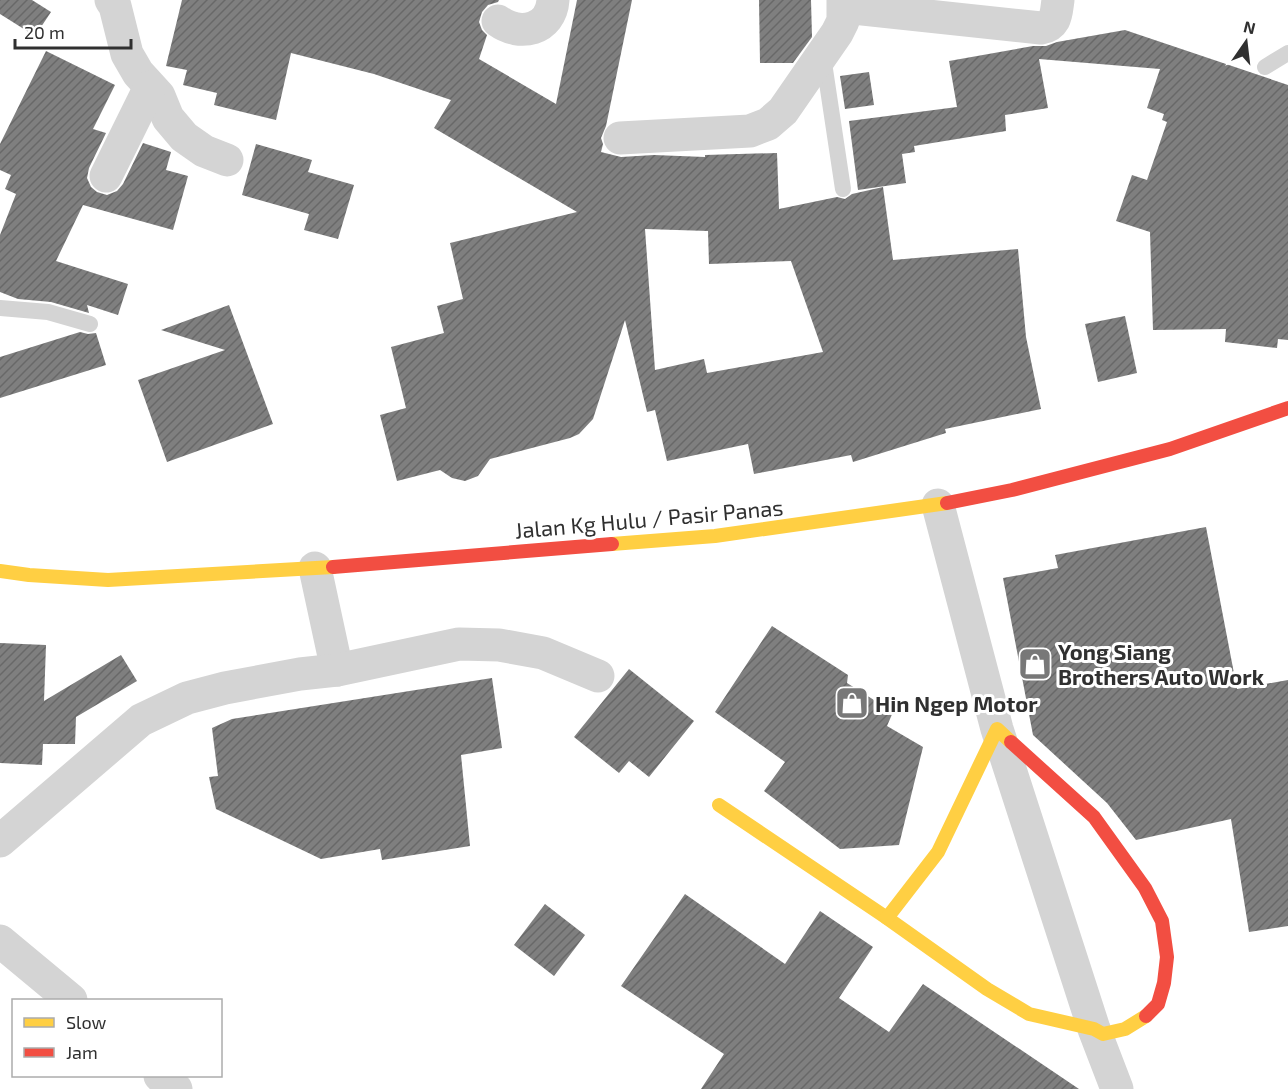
<svg xmlns="http://www.w3.org/2000/svg" width="1288" height="1089" viewBox="0 0 1288 1089" font-family="'Exo 2',sans-serif">
	<style>
		.building { fill: url(#building-hatch); fill-rule: evenodd }
		.lines { fill: none; stroke-linecap: round; stroke-linejoin: round }
		.lane { stroke: #d4d4d4; stroke-width: 16 }
		.street { stroke: #d4d4d4; stroke-width: 33 }
		.slow { stroke: #ffcf43; stroke-width: 14 }
		.jam { stroke: #f24e42; stroke-width: 14 }
		.labels { text-anchor: middle; dominant-baseline: central; stroke-width: 6; stroke-linejoin: round; paint-order: stroke }
		.street-label { font-size: 22px; fill: #303030; stroke: #fff }
		.poi-label { font-size: 22px; font-weight: bold; fill: #303030; stroke: #fff; text-anchor: start }
	</style>
	<defs>
		<pattern id="building-hatch" width="6" height="6" patternUnits="userSpaceOnUse" patternTransform="scale(1.5)"><rect width="6" height="6" fill="#7f7f7f"/><path d="M-1 1l2-2M0 6l6-6M5 7l2-2" fill="none" stroke="#686868"/></pattern>
	</defs>
	<rect width="100%" height="100%" fill="#fff"/>
	<!-- building -->
	<g class="building">
		<path d="M0,0H32L51,12L35,36L0,14Z"/>
		<path d="M182,0H499L498,2L488,5L482,12L479,22L482,30L487,35L479,59L556,104L577,0H632L606,126L601,138L603,144L601,152L621,157L654,155L705,157V155L777,153L779,209L837,197L845,199L852,194L883,187L893,260L1018,249L1026,337L1041,409L945,429L946,433L853,462L851,455L754,474L748,444L667,461L655,410L647,412L625,320L593,419L579,434L570,438L490,459L478,476L465,481L452,478L440,470L397,481L380,415L406,408L391,347L444,333L437,306L463,299L450,243L577,212L434,128L451,100L374,74L291,53L276,120L214,105L217,93L183,85L187,70L166,66ZM645,229L708,231L709,264L791,261L823,352L707,373L704,359L655,370Z"/>
		<path d="M759,0H811L812,37L793,63H760Z"/>
		<path d="M1125,30L1288,85V340L1278,339L1277,348L1225,342L1226,329L1153,330L1150,232L1116,221L1132,175L1147,180L1167,122L1162,120L1164,114L1147,108L1160,69L1039,59L1048,108L1005,115L1006,131L914,146L915,152L902,154L906,183L858,190L849,121L957,107L949,61L1033,46H1046L1057,42Z"/>
		<path d="M46,51L115,85L93,129L106,133L89,168L87,178L91,187L97,192L107,195L117,191L123,184L143,143L171,152L166,170L188,176L173,230L83,205L56,261L128,284L118,315L87,305L89,313L51,302L18,299L0,292V235L16,194L5,189L11,175L0,170V144Z"/>
		<path d="M869,72L874,105L845,109L840,76Z"/>
		<path d="M256,144L312,160L308,172L354,185L338,239L304,230L309,214L242,195Z"/>
		<path d="M229,305L273,424L167,462L138,380L225,350L161,330Z"/>
		<path d="M1125,316L1137,373L1098,382L1085,324Z"/>
		<path d="M80,332L88,334L96,333L106,365L0,398V357Z"/>
		<path d="M1206,527L1237,689L1288,680V926L1249,932L1231,819L1136,840L1107,803L1033,735L1003,578L1058,568L1055,555Z"/>
		<path d="M772,626L848,675L847,683L893,712L887,726L923,747L899,845L840,849L764,791L785,762L715,712Z"/>
		<path d="M0,643L46,645L44,701L121,655L137,681L76,717L75,744H43L42,765L0,763Z"/>
		<path d="M629,669L694,721L649,777L629,761L619,773L574,737Z"/>
		<path d="M492,678L502,748L461,755L470,846L382,860L380,849L321,859L216,809L209,777L218,776L212,728L232,719Z"/>
		<path d="M685,894L785,964L820,911L873,947L839,998L889,1032L923,984L1079,1089H701L724,1054L621,986Z"/>
		<path d="M545,904L585,935L554,976L514,945Z"/>
	</g>
	<g class="lines">
		<!-- lane -->
		<g class="lane">
			<path d="M823,56L843,189"/>
			<path d="M1265,67L1288,53"/>
			<path d="M0,308L48,312L90,324"/>
		</g>
		<!-- street -->
		<g class="street">
			<path d="M111,0L115,6L127,54L138,73L159,96L168,118L184,137L204,151L227,160"/>
			<path d="M844,7L1041,28C1057,25 1056,13 1058,0"/>
			<path d="M498,21C520,37 551,30 553,0"/>
			<path d="M620,138L750,131L768,124L783,111L837,33L843,21V0"/>
			<path d="M106,176L150,87"/>
			<path d="M938,505L997,729L1094,1029L1117,1089"/>
			<path d="M315,568L337,670"/>
			<path d="M0,841L141,720L187,698L225,688L300,674L337,670L459,644L499,645L543,653L598,676"/>
			<path d="M0,941L71,1000"/>
			<path d="M160,1076L176,1089"/>
		</g>
		<!-- slow -->
		<g class="slow">
			<path d="M612,544L715,536L947,503"/>
			<path d="M0,571L29,575L108,580L333,567"/>
			<path d="M719,805L887,918L987,989L1029,1014L1094,1029L1103,1034L1125,1029L1146,1016"/>
			<path d="M887,918L938,852L997,729L1011,742"/>
		</g>
		<!-- jam -->
		<g class="jam">
			<path d="M947,503L1012,490L1170,449L1288,408"/>
			<path d="M333,567L612,544"/>
			<path d="M1011,742L1094,817L1145,888L1162,921L1167,957L1164,983L1158,1004L1146,1016"/>
		</g>
	</g>
	<!-- icons -->
	<defs>
		<symbol id="shop-square" viewBox="-11 -11 22 22"><rect x="-9" y="-9" width="18" height="18" rx="4" fill="#787878" stroke="#fff"/><path d="M-5-2.5h2.3a2.7 3.5 0 0 1 5.4 0H5L5.5 6h-11ZM-1.5-2.5h3a1.5 2.3 0 0 0-3 0Z" fill="#fff"/></symbol>
	</defs>
	<g fill-rule="evenodd">
		<use href="#shop-square" x="1016" y="645" width="38" height="38"/>
		<use href="#shop-square" x="833" y="684" width="38" height="38"/>
	</g>
	<g class="labels">
		<!-- street labels -->
		<g class="street-label">
			<text transform="translate(649 518) rotate(-5)">Jalan Kg Hulu / Pasir Panas</text>
		</g>
		<!-- poi labels -->
		<g class="poi-label">
			<text x="1058" y="651">Yong Siang<tspan x="1058" dy="25">Brothers Auto Work</tspan></text>
			<text x="875" y="703">Hin Ngep Motor</text>
		</g>
	</g>
	<!-- legend -->
	<rect x="12" y="999" width="210" height="78" fill="#ffffff" stroke="#acacac" stroke-width="1.5"/>
	<rect x="24" y="1018" width="30" height="9" fill="#ffcf43" stroke="#acacac" stroke-width="1.5"/>
	<text x="66" y="1029" font-size="18" fill="#303030">Slow</text>
	<rect x="24" y="1048" width="30" height="9" fill="#f24e42" stroke="#acacac" stroke-width="1.5"/>
	<text x="66" y="1059" font-size="18" fill="#303030">Jam</text>
	<!-- north arrow -->
	<g transform="translate(1246 42) rotate(14)" stroke="#ffffff" stroke-width="4.5" paint-order="stroke">
	<path d="M0-4.5L10 22L0 15L-10 22Z" fill="#303030"/>
	<text y="-9" font-size="16" font-weight="bold" text-anchor="middle" fill="#303030">N</text>
	</g>
	<!-- scale -->
	<path d="M15 39v9h116v-9" fill="none" stroke="#303030" stroke-width="3"/>
	<text x="24" y="39" font-size="18" fill="#303030" stroke="#ffffff" stroke-width="4.5" paint-order="stroke">20 m</text>
</svg>
